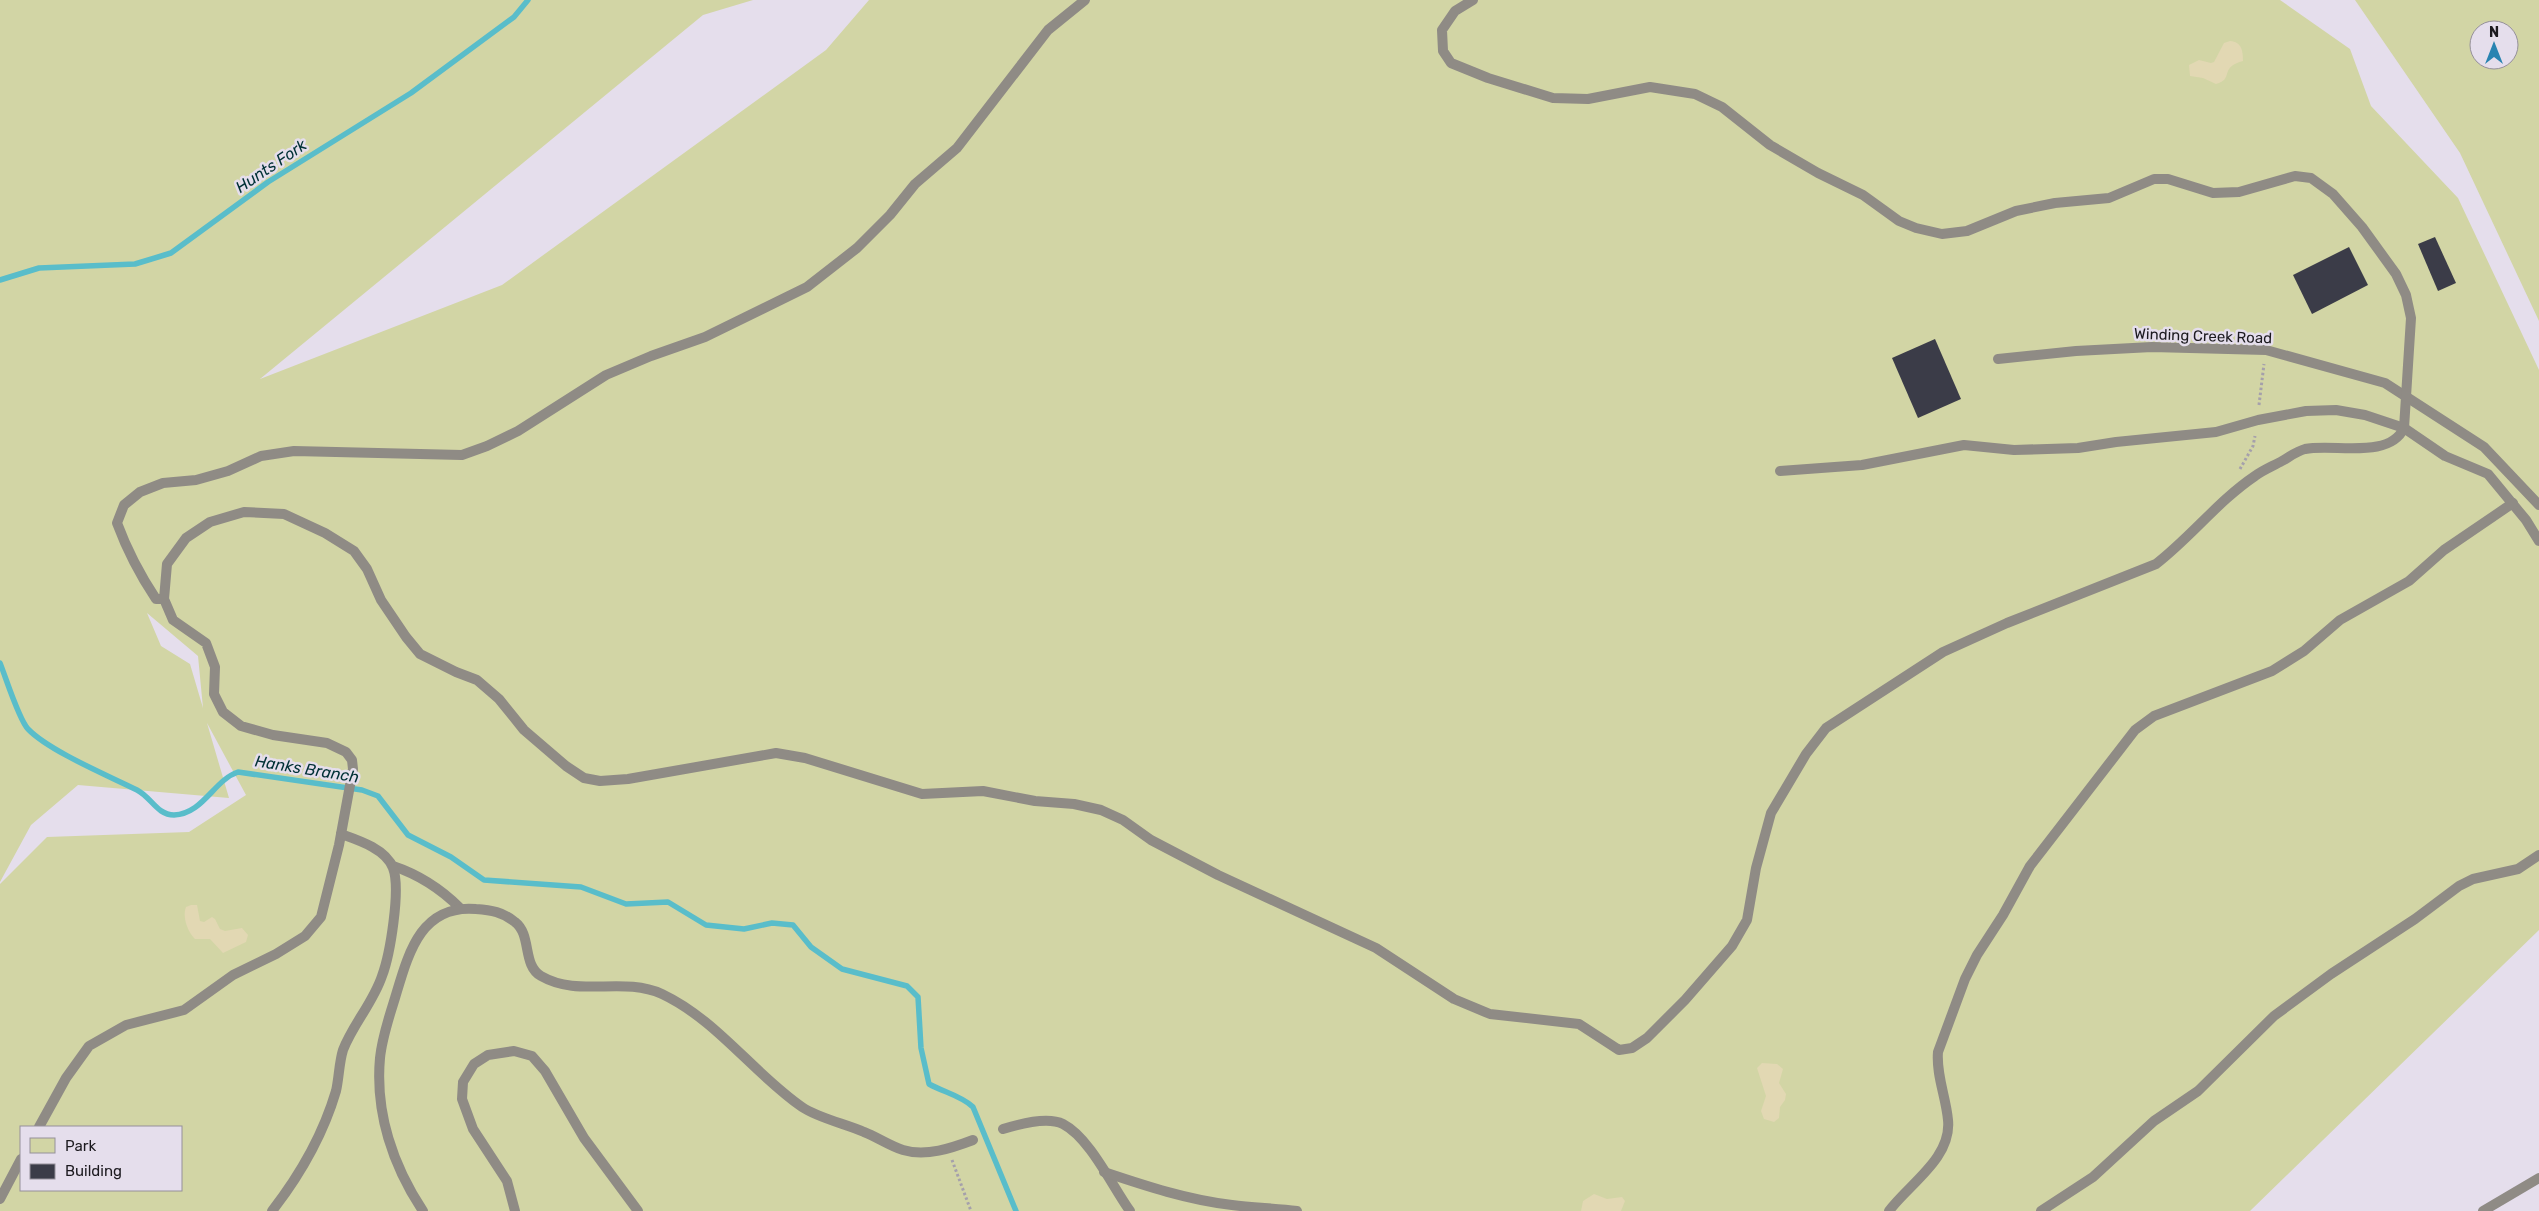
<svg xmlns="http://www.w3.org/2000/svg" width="2539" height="1211" viewBox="0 0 2539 1211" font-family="Rubik,sans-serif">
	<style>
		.green { fill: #d2d5a5; fill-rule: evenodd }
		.sand { fill: #e2d8b3 }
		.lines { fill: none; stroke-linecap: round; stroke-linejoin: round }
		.stream { stroke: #59bdca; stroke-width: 5.5 }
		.building { fill: #3b3c48 }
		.path { stroke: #a5a0ab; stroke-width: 3; stroke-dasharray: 2.5 2.5; stroke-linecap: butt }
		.lane { stroke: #8f8b85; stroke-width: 10 }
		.labels { text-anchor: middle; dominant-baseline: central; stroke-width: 5; stroke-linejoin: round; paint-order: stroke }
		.street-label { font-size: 15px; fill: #1c1a1f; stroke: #e5deec }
		.water-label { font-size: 16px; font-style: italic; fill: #003035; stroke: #e5deec }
	</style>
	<rect width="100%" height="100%" fill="#e5deec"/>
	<!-- green -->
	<g class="green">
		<path d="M0,0H753L703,15L260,379L502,285L826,50L869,0H2280L2350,49L2371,106L2458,198L2539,370V930L2250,1211H0V884L47,837L189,832L246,795L207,723L229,798L78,785L31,825L0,882ZM147,613L198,656L203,708L190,664L161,646ZM21,1127H181V1190H21Z"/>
		<path d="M2355,0H2539V321L2460,153ZM2479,30H2509V60H2479Z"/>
	</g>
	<!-- sand -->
	<g class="sand">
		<path d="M2230,41C2242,42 2243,51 2243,61C2218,68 2235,79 2216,84L2203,78L2190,76L2189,65L2199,60L2211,63L2214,62L2224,43Z"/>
		<path d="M191,905H197L200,921L204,922L212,917L215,919L220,929L225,931L242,928L248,935L246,942L223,953L210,939H195C188,932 182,917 186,907Z"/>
		<path d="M1762,1063L1777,1064L1783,1069L1779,1083L1786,1094L1785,1100L1780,1107L1779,1118L1774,1122L1764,1119L1761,1111L1766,1096L1757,1068Z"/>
		<path d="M1594,1194L1607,1199L1622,1197L1625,1201L1621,1211H1581L1583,1201Z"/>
	</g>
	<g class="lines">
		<!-- stream -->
		<g class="stream">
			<path d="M0,280L39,268L135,264L171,253L268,182L411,93L514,17L528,0"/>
			<path d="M0,663C6,678 19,720 28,729C49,751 109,776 137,790C151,797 157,815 174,815C203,814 214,780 238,772L362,790L378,796L408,835L451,857L484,880L581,887L626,904L668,902L706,925L744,929L772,923L793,925L811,947L842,969L907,986L918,997L921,1048L929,1084C943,1092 962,1096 973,1107L1016,1211"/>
		</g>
	</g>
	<!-- building -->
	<g class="building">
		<path d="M2435,237L2456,283L2438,291L2418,244Z"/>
		<path d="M2349,247L2368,285L2312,314L2293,275Z"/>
		<path d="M1935,339L1961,399L1918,418L1892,358Z"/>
	</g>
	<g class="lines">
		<!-- path -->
		<g class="path">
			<path d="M2259,405L2264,364"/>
			<path d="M2240,469L2253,446L2255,436"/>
			<path d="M952,1160L971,1211"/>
		</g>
		<!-- lane -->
		<g class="lane">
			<path d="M1998,359L2076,351L2152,347L2266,350L2385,383L2484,447L2539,505"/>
			<path d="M1780,471L1862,465L1964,445L2014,450L2078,448L2116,442L2216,432L2258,420L2306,411L2336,410L2365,415L2404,428L2445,456L2488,474L2526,520L2539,541"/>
			<path d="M164,599H156C140,575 127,550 117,523L124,505L140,492L163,483L196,480L228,471L261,456L294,451L462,455L487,446L518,431L606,375L651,356L705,337L807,287L857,248L890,215L915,184L957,148L1048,30L1085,0"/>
			<path d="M393,866C417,874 441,889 460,908"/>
			<path d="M39,1127L66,1078L89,1046L126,1025L184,1010L233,975L276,954L305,936L321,917L339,845L353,769L352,760L346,752L327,743L273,735L241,726L223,712L214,694L215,667L206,643L173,620L164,599L167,564L186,538L210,522L244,512L284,514L325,533L354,551L367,569L381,600L406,637L420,654L456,672L477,680L499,699L524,730L566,766L584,778L600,781L628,779L776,753L805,758L922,794L983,791L1035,801L1074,804L1101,810L1123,820L1151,840L1218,875L1376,948L1454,999L1490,1014L1579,1024L1619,1050L1632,1048L1647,1038L1685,1000L1732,946L1747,920L1756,868L1771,813L1806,754L1826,728L1943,652L2007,623L2156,564C2191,537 2218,501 2255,476C2263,470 2273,466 2282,461C2289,457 2297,451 2305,449C2333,443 2389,460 2404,428L2411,318L2406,295L2396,274L2362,227L2333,194L2311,178L2295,176L2239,192L2213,193L2168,179H2154L2109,198L2055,203L2016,211L1967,231L1942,234L1916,228L1899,221L1863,195L1818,173L1770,145L1722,107L1695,94L1650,87L1588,99L1553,98L1488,78L1451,63L1443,51L1442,30L1455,11L1473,0"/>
			<path d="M1003,1129C1019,1124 1047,1116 1063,1124C1090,1138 1112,1186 1130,1211"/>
			<path d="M1104,1172C1146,1186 1188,1200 1232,1205C1253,1208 1275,1208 1297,1211"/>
			<path d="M0,1199L21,1159"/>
			<path d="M272,1211C300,1175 323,1135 336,1091C339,1078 339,1063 343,1050C353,1024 373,1003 382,976C390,955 401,889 393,868C386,849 358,840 341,834"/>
			<path d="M423,1211C393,1166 375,1113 380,1058C382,1038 389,1017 395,998C408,955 420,904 476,909C491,910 503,912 515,922C532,935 522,965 541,976C579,998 622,976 662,994C717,1020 753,1073 802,1107C818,1118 846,1124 864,1132C877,1137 890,1146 903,1150C926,1157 952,1148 973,1140"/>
			<path d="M515,1211L507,1181L473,1129L462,1099L463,1082L474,1064L488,1055L514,1051L532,1056L545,1071L584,1138L638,1211"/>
			<path d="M1889,1211C1909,1184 1952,1158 1948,1120C1946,1097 1936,1075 1938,1052L1965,979L1977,955L2003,915L2030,866L2135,730L2154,716L2272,671L2304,651L2340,620L2409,581L2444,550L2513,503"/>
			<path d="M2041,1211L2093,1177L2154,1121L2198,1091L2274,1016L2331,974L2415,919L2459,886L2473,879L2518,869L2539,855"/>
			<path d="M2483,1211L2539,1178"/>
		</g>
	</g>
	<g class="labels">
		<!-- street labels -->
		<g class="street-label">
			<text transform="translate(2203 336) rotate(2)">Winding Creek Road</text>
		</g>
		<!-- water labels -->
		<g class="water-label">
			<text transform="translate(271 166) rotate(-34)">Hunts Fork</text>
			<text transform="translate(307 769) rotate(9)">Hanks Branch</text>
		</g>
	</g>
	<!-- legend -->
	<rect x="20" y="1126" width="162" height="65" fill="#e5deec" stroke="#95909a"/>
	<rect x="30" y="1138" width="25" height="15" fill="#d2d5a5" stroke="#95909a"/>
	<text x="65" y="1151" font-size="15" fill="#1c1a1f">Park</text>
	<rect x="30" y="1164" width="25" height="15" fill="#3b3c48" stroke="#95909a"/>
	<text x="65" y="1176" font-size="15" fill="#1c1a1f">Building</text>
	<!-- north arrow -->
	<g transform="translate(2494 45)"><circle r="24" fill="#e5deec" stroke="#95909a"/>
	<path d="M0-4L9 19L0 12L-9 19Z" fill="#2984b1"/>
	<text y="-8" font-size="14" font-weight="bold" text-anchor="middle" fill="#1c1a1f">N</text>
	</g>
</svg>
